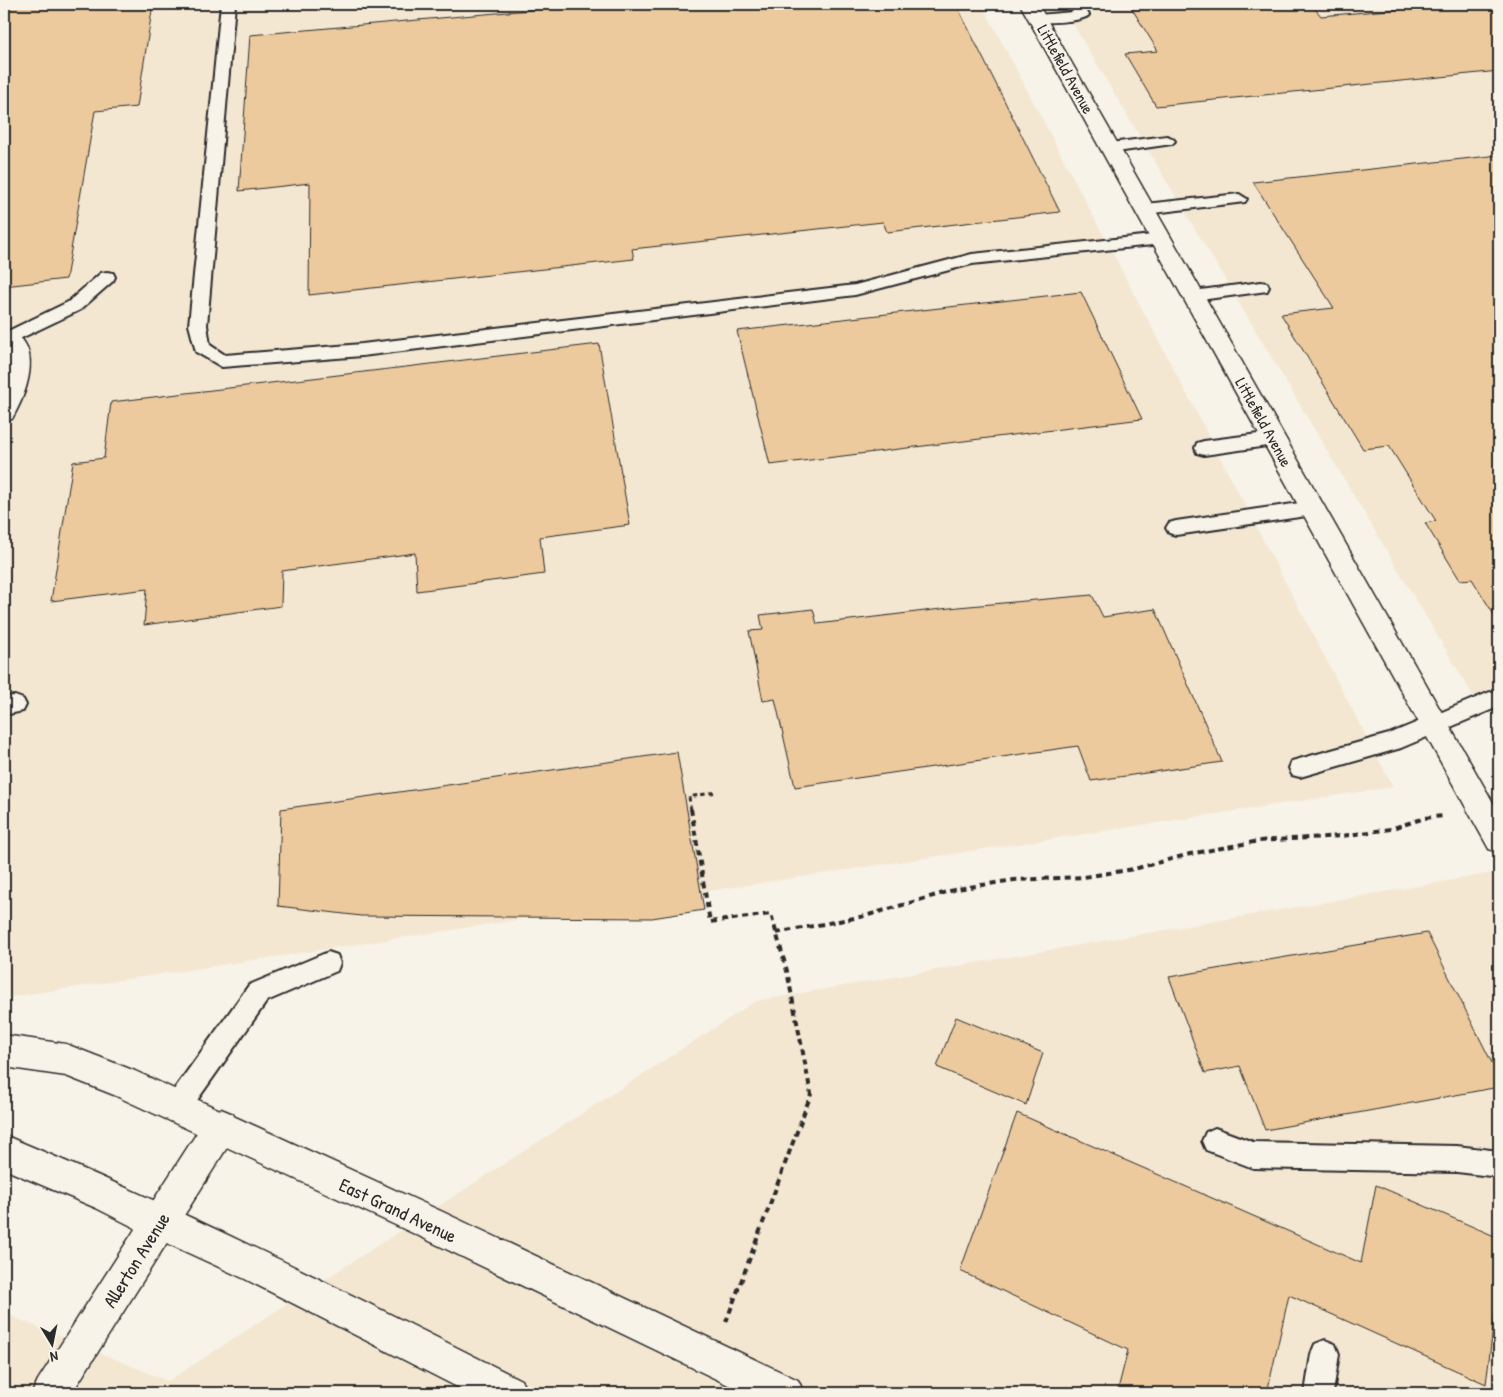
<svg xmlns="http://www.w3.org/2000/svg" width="1503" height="1397" viewBox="0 0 1503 1397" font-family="'Patrick Hand',sans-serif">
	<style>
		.built { fill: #f4e7d2 }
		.building { fill: #ecca9d; stroke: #2b2b2b }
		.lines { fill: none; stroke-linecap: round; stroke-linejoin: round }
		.service-casing { stroke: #2b2b2b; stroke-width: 4 }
		.minor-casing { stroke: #2b2b2b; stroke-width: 3 }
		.tertiary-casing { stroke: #2b2b2b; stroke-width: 3 }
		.secondary-casing { stroke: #2b2b2b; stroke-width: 3 }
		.path-far1 { stroke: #2b2b2b; stroke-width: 3; stroke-dasharray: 4.5 4; stroke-linecap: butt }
		.path { stroke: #2b2b2b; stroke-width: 4; stroke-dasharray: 6 4.5; stroke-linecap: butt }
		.service { fill: #f7f3e8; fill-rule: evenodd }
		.minor { fill: #f7f3e8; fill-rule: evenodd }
		.tertiary { fill: #f7f3e8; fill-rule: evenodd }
		.secondary { fill: #f7f3e8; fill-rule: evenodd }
		.labels { text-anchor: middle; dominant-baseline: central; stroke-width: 5; stroke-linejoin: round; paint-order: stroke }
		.street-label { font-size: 16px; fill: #2b2b2b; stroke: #f7f3e8 }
		.near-street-label { font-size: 19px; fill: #2b2b2b; stroke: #f7f3e8 }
	</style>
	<rect width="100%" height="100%" fill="#f7f3e8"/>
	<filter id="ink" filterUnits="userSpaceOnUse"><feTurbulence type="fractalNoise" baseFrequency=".02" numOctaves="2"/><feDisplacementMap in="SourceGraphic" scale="10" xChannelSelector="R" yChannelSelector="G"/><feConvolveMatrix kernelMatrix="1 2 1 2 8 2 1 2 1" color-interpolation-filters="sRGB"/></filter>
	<g filter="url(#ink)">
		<!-- built -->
		<g class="built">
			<path d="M4,4H982L1393,787L4,998Z"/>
			<path d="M1061,4H1499V706L1481,709Z"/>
			<path d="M1499,872V1393H4V1313L168,1381L756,1001Z"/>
		</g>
		<!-- building -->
		<g class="building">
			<path d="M4,4H153L137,107L95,111L66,279L4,286Z"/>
			<path d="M597,4H956L1060,212L887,232L883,222L632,249L634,259L309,295L310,183L239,191L250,35Z"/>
			<path d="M1129,4H1311L1321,16L1455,4H1499V71L1156,106L1125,54L1158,51Z"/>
			<path d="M1499,155V623L1472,579L1460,580L1425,523L1436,521L1389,446L1363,449L1281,314L1334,308L1253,182Z"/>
			<path d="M1081,292L1142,419L770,465L737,331Z"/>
			<path d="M599,344L630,525L540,537L544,574L417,591L415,553L282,571L281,606L144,625L147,589L51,601L73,462L104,458L111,402Z"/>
			<path d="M1092,595L1103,617L1155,609L1222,762L1091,781L1078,746L795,787L775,699L763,701L749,631L763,630L760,615L813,609L817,624L958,607Z"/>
			<path d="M677,752L704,910L652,918L361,916L278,906L281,809Z"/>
			<path d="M1427,933L1499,1077V1087L1265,1130L1240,1066L1205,1073L1169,977Z"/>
			<path d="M956,1017L1043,1053L1026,1105L937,1067Z"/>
			<path d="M1017,1113L1361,1263L1376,1185L1499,1238V1279L1486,1384L1289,1295L1267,1393H1117L1128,1350L960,1271Z"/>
		</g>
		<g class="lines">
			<defs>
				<g id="service">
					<path d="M221,4H235L207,325L210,345L225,355L362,344L855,285L972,254L1162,234L1168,235L1170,239L1168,243L1162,244L972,264L855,295L362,356L222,367L196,352L189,325Z"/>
					<path d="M1068,4H1082L1089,15C1083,22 1037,25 1031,19L1038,15L1073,12Z"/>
					<path d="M1167,136L1172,138L1175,141L1172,144L1110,153L1102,148L1110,143Z"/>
					<path d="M1239,194L1247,199L1245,202L1145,214L1137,209L1145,204Z"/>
					<path d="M107,272L113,273L115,277L113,281L80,310L15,341H4V333L68,302L101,273Z"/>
					<path d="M1261,282L1267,283L1269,287L1267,291L1193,301L1187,300L1185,296L1187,292L1193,291Z"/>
					<path d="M1274,432L1281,434L1283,439L1281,444L1204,455L1197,453L1195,448L1197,443L1204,441Z"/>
					<path d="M1313,501L1320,503L1323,508L1320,513L1313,515L1176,535L1169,533L1166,528L1169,523L1176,521Z"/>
					<path d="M1490,692L1498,695V707L1401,748L1300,777L1292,775L1289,768L1292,761L1389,734Z"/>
					<path d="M15,696L23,699L26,705L23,711L4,715V697Z"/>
					<path d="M328,952L337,955L340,963L337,971L267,1001L186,1116L177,1120L168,1116L164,1107L168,1098L249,985Z"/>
					<path d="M1215,1128L1253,1142L1457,1146L1499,1151V1177L1457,1172L1253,1168L1206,1150L1202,1141L1206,1132Z"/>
					<path d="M1325,1340L1335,1344L1339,1354L1333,1393H1305L1311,1354L1315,1344Z"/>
				</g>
				<g id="minor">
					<path d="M1020,4H1038L1499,813V853L1489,849Z"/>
					<path d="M4,329C46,340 28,392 12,419L4,421V381L8,359L4,345Z"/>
				</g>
				<path id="tertiary" d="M221,1109L233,1114L238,1126L233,1138L72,1393H32L38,1380L209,1114Z"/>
				<g id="secondary">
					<path d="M4,1035L66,1044L135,1071L443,1212L798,1380L804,1393H745L419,1236L114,1095L66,1076L4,1067Z"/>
					<path d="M4,1135C180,1208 351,1294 521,1380L527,1393H469L245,1279L147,1234L96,1208L4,1169Z"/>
				</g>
			</defs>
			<!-- service casing -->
			<use href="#service" class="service-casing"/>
			<!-- minor casing -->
			<use href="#minor" class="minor-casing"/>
			<!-- tertiary casing -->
			<use href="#tertiary" class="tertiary-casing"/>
			<!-- secondary casing -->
			<use href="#secondary" class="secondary-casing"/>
			<!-- path-far1 -->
			<path class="path-far1" d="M691,810L689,797L717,792"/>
			<!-- path -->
			<g class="path">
				<path d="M691,809L710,922L771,914L787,971L811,1094L726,1322"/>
				<path d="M776,933L865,916L957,889L1014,880L1084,877L1134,869L1190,854L1259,841L1342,836L1390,829L1425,818L1443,816"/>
			</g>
			<!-- service -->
			<use href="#service" class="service"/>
			<!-- minor -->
			<use href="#minor" class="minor"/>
			<!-- tertiary -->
			<use href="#tertiary" class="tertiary"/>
			<!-- secondary -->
			<use href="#secondary" class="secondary"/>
		</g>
	</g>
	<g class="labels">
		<!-- street labels -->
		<g class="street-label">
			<text transform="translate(1066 69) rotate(61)">Littlefield Avenue</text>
			<text transform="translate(1264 422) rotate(61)">Littlefield Avenue</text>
		</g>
		<!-- near-street labels -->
		<g class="near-street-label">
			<text transform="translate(398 1210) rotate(25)">East Grand Avenue</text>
			<text transform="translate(136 1260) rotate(-58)">Allerton Avenue</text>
		</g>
	</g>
	<!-- margin -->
	<rect width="1503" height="1397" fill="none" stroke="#f7f3e8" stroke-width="20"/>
	<rect x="10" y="10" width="1483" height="1377" fill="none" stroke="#2b2b2b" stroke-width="2" filter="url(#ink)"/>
	<!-- north arrow -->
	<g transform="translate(52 1344) rotate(170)" stroke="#f7f3e8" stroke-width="4" paint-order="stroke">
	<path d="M0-4L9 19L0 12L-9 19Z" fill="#2b2b2b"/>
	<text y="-8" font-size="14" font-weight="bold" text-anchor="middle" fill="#2b2b2b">N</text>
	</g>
</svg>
